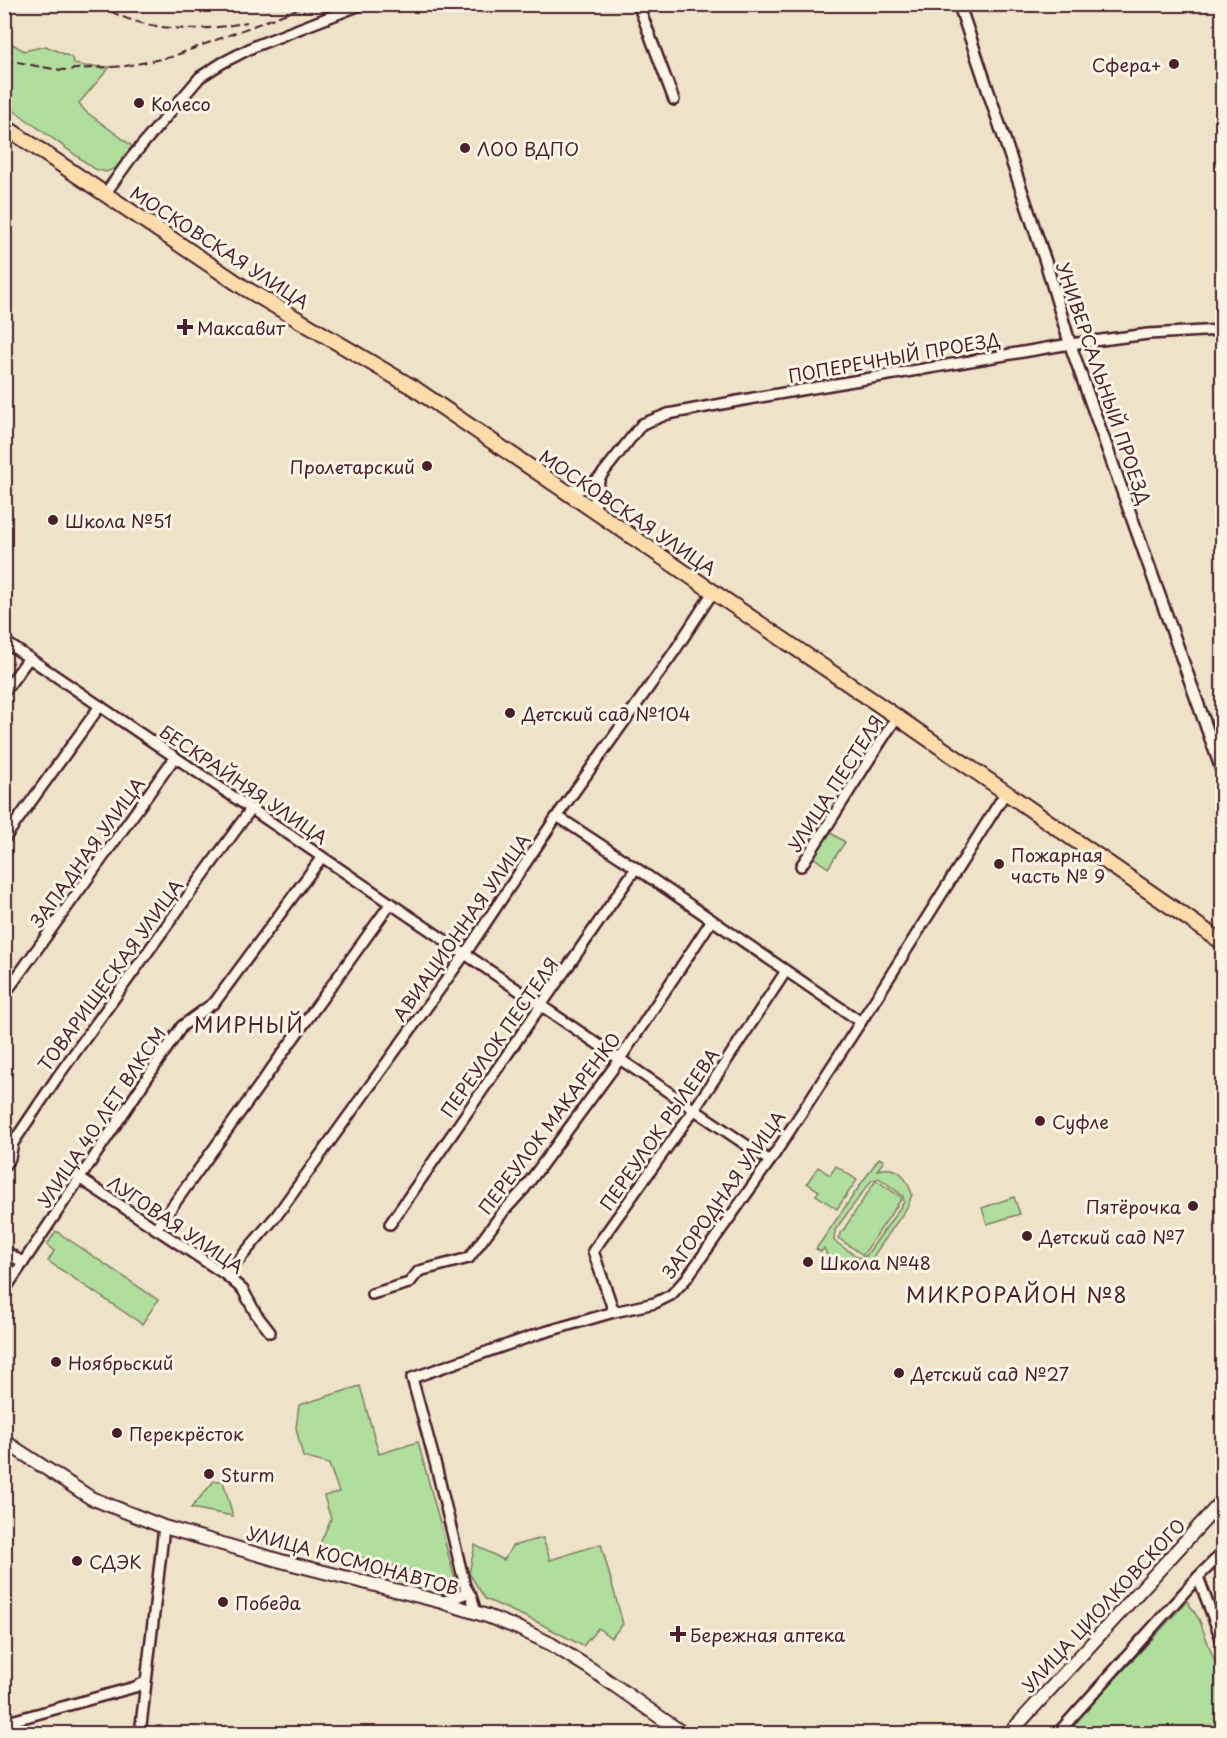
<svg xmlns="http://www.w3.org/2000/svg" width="1227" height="1738" viewBox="0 0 1227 1738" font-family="'Playpen Sans',sans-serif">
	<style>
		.green { fill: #b0de9d; stroke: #7d7e64; stroke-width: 1.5; fill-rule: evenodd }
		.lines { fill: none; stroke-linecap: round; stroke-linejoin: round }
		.minor-casing { stroke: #4a1f2b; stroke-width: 14 }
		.tertiary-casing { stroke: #4a1f2b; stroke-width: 15 }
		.secondary-casing { stroke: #4a1f2b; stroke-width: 16 }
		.primary-casing { stroke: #4a1f2b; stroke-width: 18 }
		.minor { stroke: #fcf5e5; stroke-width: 9 }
		.tertiary { stroke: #fcf5e5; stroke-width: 10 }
		.secondary { stroke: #fcf5e5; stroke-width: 12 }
		.primary { stroke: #fddcac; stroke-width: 14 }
		.rail { stroke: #4a1f2b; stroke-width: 2; stroke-dasharray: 9 4.5; stroke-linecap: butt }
		.poi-dot { fill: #4a1f2b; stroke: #fcf5e5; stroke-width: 2 }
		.labels { text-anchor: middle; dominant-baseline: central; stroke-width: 6; stroke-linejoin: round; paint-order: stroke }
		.poi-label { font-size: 18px; fill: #4a1f2b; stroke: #fcf5e5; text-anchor: start }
		.street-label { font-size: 18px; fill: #4a1f2b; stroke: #fcf5e5 }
		.quarter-label { font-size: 21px; letter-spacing: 1.5px; fill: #4a1f2b; stroke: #fcf5e5 }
	</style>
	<rect width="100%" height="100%" fill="#eee2c8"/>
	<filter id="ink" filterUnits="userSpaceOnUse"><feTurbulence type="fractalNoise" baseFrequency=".0167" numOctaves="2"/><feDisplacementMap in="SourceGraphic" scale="12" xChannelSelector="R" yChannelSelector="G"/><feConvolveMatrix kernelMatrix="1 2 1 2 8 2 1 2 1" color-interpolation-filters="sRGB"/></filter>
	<g filter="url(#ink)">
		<!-- green -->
		<g class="green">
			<path d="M11,43L24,51L46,46L71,57L75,64L85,66L110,67L79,103L85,111L132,146L116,168L106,172L95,169L5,104V44Z"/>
			<path d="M829,832L845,842L828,868L813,857Z"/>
			<path d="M879,1158L884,1161L877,1170C899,1165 905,1175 912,1194L908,1206L866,1267C847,1274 831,1268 824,1248L821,1252L816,1249ZM879,1178L903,1196L904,1202L866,1256L859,1258L834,1241L835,1230L871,1181Z"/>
			<path d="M836,1166L857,1180L837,1209L816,1195L819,1191L807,1183L818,1167L830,1175Z"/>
			<path d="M876,1180L902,1198L863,1255L838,1238Z"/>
			<path d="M1014,1197L1020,1214L987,1224L982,1208Z"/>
			<path d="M56,1231L158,1300L142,1324L48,1261L54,1251L47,1245Z"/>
			<path d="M360,1386L379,1454L418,1442L456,1583L319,1546L331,1519L324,1496L339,1492L329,1464L303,1457L296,1428L299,1405Z"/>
			<path d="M214,1481H223L233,1516L191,1508Z"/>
			<path d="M543,1538L550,1560L601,1544L623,1624L611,1638L598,1628L583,1646L537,1622L485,1599L469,1573L475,1545L504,1560L512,1546Z"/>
			<path d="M1187,1601L1199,1619L1222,1681V1733H1066Z"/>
		</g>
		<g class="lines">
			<defs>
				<g id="minor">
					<path d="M638,4L674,100"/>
					<path d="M105,194L131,158L200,77L222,63L255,46L363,4"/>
					<path d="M565,491L586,488L600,477L642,424L668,414L754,398L1070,344L1148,334L1222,330"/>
					<path d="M596,512L595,495L600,477"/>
					<path d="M4,641L770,1161"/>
					<path d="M4,692L29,658"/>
					<path d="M557,816L636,868L861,1022"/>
					<path d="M4,839L100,706"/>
					<path d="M801,866C834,817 864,766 897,717"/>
					<path d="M4,995L175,757"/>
					<path d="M4,1166L10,1158L13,1143L58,1076L251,809"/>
					<path d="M79,1178L226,1275L243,1290L256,1314L270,1332"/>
					<path d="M390,1224L636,868"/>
					<path d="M156,1229L391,903"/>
					<path d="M4,1250L23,1263"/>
					<path d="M226,1275L277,1215L465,954L557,816L674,652L713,592"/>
					<path d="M4,1291L182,1026L215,1002L322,857"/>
					<path d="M372,1294L409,1283L419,1271L469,1258L503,1212L524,1189L620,1059L712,920"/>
					<path d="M614,1312L593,1251L694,1110L786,971"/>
					<path d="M1198,1577L1222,1641"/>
					<path d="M442,1602L465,1594V1586"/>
					<path d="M476,1612L471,1596L465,1586L436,1466L412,1378L538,1334L614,1312L655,1303L671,1295L686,1279L770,1161L875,1000L1006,792"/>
					<path d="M4,1723L135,1687L145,1682"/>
					<path d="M140,1734L164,1527"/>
					<path d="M1057,1734L1198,1577L1222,1553"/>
				</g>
				<path id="tertiary" d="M959,4L1045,260L1070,344L1222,771"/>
				<g id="secondary">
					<path d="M4,1441L91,1498L164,1527L281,1561L442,1602L487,1616L520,1629L551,1644L591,1669L684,1734"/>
					<path d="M1009,1734L1222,1501"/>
				</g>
				<path id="primary" d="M4,126L243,287L414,388L897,717L1222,942"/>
			</defs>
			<!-- minor casing -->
			<use href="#minor" class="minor-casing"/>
			<!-- tertiary casing -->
			<use href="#tertiary" class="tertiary-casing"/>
			<!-- secondary casing -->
			<use href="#secondary" class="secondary-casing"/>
			<!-- primary casing -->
			<use href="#primary" class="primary-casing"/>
			<!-- minor -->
			<use href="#minor" class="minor"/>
			<!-- tertiary -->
			<use href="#tertiary" class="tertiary"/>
			<!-- secondary -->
			<use href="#secondary" class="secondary"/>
			<!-- primary -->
			<use href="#primary" class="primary"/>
			<!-- rail -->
			<g class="rail">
				<path d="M99,4C141,33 199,33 247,22"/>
				<path d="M4,59L36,66L61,70L126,66L171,57L311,4"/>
			</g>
		</g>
	</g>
	<!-- markers -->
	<g class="poi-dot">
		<circle cx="1174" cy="64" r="6"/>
		<circle cx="139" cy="103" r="6"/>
		<circle cx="465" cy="148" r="6"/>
		<path d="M182 318h6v6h6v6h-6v6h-6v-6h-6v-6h6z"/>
		<circle cx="427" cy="466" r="6"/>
		<circle cx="53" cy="520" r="6"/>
		<circle cx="510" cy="713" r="6"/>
		<circle cx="999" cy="864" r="6"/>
		<circle cx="1040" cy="1121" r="6"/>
		<circle cx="1193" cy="1206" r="6"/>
		<circle cx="1027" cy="1236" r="6"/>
		<circle cx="808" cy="1262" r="6"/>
		<circle cx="56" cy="1362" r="6"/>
		<circle cx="899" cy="1373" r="6"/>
		<circle cx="117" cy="1433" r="6"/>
		<circle cx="209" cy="1474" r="6"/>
		<circle cx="77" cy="1561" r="6"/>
		<circle cx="223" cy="1602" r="6"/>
		<path d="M675 1625h6v6h6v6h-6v6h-6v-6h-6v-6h6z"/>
	</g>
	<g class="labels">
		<!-- poi labels -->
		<g class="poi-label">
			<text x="1162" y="64" text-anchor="end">Сфера+</text>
			<text x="151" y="103">Колесо</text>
			<text x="477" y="148">ЛОО ВДПО</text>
			<text x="197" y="327">Максавит</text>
			<text x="415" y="466" text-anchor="end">Пролетарский</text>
			<text x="65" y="520">Школа №51</text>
			<text x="522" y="713">Детский сад №104</text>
			<text x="1011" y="854">Пожарная<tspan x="1011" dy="21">часть № 9</tspan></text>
			<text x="1052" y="1121">Суфле</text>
			<text x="1181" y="1206" text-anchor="end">Пятёрочка</text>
			<text x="1039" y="1236">Детский сад №7</text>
			<text x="820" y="1262">Школа №48</text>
			<text x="68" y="1362">Ноябрьский</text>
			<text x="911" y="1373">Детский сад №27</text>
			<text x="129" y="1433">Перекрёсток</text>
			<text x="221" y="1474">Sturm</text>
			<text x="89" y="1561">СДЭК</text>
			<text x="235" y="1602">Победа</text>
			<text x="690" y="1634">Бережная аптека</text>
		</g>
		<!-- street labels -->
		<g class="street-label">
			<text transform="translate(220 247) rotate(33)">МОСКОВСКАЯ УЛИЦА</text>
			<text transform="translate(894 357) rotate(-10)">ПОПЕРЕЧНЫЙ ПРОЕЗД</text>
			<text transform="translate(1104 383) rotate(71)">УНИВЕРСАЛЬНЫЙ ПРОЕЗД</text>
			<text transform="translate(628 512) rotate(34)">МОСКОВСКАЯ УЛИЦА</text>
			<text transform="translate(835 783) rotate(-57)">УЛИЦА ПЕСТЕЛЯ</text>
			<text transform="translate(244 784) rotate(34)">БЕСКРАЙНЯЯ УЛИЦА</text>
			<text transform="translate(87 852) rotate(-54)">ЗАПАДНАЯ УЛИЦА</text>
			<text transform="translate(461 927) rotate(-55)">АВИАЦИОННАЯ УЛИЦА</text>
			<text transform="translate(110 975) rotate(-54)">ТОВАРИЩЕСКАЯ УЛИЦА</text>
			<text transform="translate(499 1037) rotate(-55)">ПЕРЕУЛОК ПЕСТЕЛЯ</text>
			<text transform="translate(101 1117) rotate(-56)">УЛИЦА 40 ЛЕТ ВЛКСМ</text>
			<text transform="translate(549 1123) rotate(-53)">ПЕРЕУЛОК МАКАРЕНКО</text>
			<text transform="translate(659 1129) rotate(-55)">ПЕРЕУЛОК РЫЛЕЕВА</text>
			<text transform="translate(723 1194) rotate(-55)">ЗАГОРОДНАЯ УЛИЦА</text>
			<text transform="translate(176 1224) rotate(34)">ЛУГОВАЯ УЛИЦА</text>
			<text transform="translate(353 1560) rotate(15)">УЛИЦА КОСМОНАВТОВ</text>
			<text transform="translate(1103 1605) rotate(-47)">УЛИЦА ЦИОЛКОВСКОГО</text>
		</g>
		<!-- quarter labels -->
		<g class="quarter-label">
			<text x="249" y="1024">МИРНЫЙ</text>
			<text x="1017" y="1294">МИКРОРАЙОН №8</text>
		</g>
	</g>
	<!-- margin -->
	<rect width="1227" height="1738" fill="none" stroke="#fcf5e5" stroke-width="24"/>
	<rect x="12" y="12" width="1203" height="1714" fill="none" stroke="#4a1f2b" stroke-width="2" filter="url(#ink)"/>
</svg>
